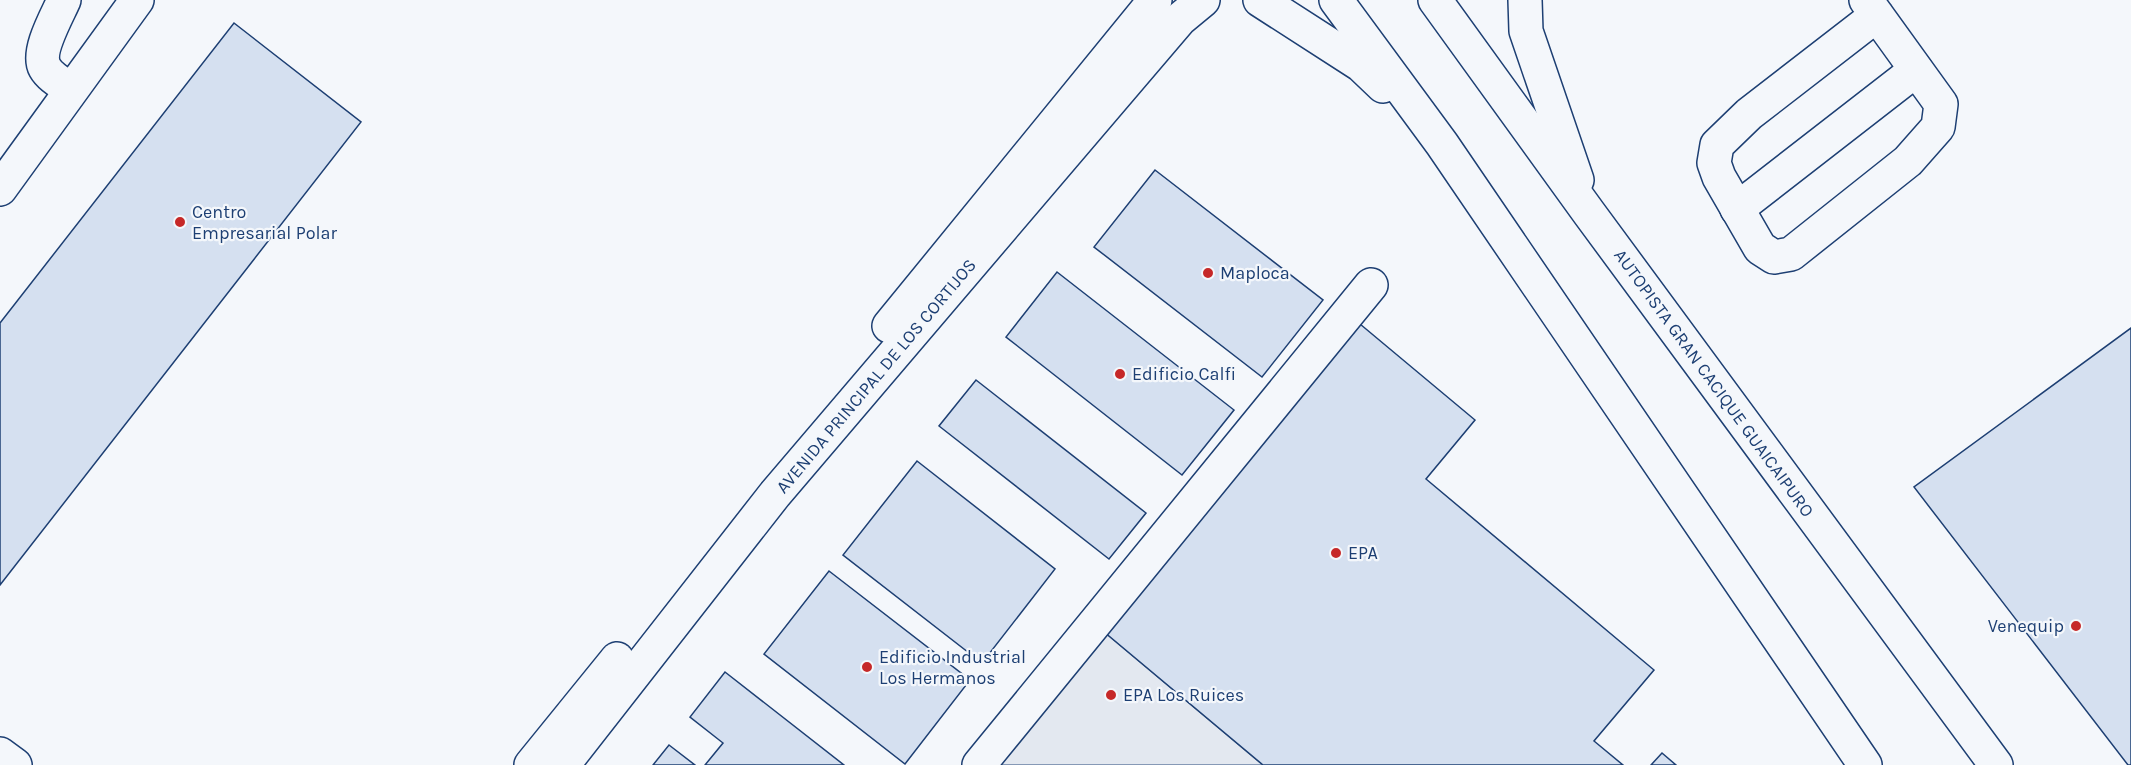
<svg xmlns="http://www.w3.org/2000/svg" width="2131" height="765" viewBox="0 0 2131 765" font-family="Karla,sans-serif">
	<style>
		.parking { fill: #e3e8f0; stroke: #687fa3; stroke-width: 1.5 }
		.building { fill: #d5e0f0; stroke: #1d3f73; stroke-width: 1.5 }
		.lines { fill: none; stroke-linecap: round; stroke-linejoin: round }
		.minor-casing { stroke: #1d3f73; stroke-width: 36 }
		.highway-casing { stroke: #1d3f73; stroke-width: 36 }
		.minor { stroke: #f4f7fb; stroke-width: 33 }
		.highway { stroke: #f4f7fb; stroke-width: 33 }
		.poi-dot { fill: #c62828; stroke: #f4f7fb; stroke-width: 2 }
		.labels { text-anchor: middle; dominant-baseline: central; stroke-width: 4.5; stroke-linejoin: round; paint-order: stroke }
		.poi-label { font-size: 18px; fill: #1d3f73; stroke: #f4f7fb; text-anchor: start }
		.street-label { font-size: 18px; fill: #1d3f73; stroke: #f4f7fb }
	</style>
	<rect width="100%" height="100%" fill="#f4f7fb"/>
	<!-- parking -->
	<path class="parking" d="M1097,626L1263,765H989Z"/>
	<!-- building -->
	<g class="building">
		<path d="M234,23L361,122L0,585V323Z"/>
		<path d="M1155,170L1323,300L1262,377L1094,247Z"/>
		<path d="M1057,272L1234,410L1182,475L1006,337Z"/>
		<path d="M1354,319L1475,420L1426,479L1654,670L1594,741L1623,765H1263L1097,626Z"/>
		<path d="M2131,328V765H2128L1914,487Z"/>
		<path d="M976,380L1146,513L1109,559L939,426Z"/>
		<path d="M917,461L1055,569L982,663L843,555Z"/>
		<path d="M829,571L970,680L905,764L764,654Z"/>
		<path d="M725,672L844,765H705L723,743L690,717Z"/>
		<path d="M669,745L695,765H653Z"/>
		<path d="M1662,753L1676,765H1651Z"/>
	</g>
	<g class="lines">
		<defs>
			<g id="minor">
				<path d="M64,0C57,16 36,52 45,68C50,77 63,84 71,90"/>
				<path d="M1866,0L1941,104L1938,127L1908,161L1791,254L1774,257L1760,248L1719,177L1714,163L1717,145L1749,114L1877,15"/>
				<path d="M0,189L137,0"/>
				<path d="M1737,209L1916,70"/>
				<path d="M889,326L1155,0"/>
				<path d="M0,754L15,765"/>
				<path d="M531,765L617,659"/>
				<path d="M563,765L775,494L1180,19L1203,0"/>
				<path d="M979,765L1371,285"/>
			</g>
			<g id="highway">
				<path d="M1260,0L1361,65L1383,86"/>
				<path d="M1336,0L1442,144L1865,765"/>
				<path d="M1435,0L1589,213L1996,765"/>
				<path d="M1525,0L1526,31L1577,180"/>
			</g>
		</defs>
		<!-- minor casing -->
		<use href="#minor" class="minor-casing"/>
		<!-- highway casing -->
		<use href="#highway" class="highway-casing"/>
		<!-- minor -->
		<use href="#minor" class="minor"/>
		<!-- highway -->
		<use href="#highway" class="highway"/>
	</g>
	<!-- markers -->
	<g class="poi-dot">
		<circle cx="180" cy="222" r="6"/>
		<circle cx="1208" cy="273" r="6"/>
		<circle cx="1120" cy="374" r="6"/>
		<circle cx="1336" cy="553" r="6"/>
		<circle cx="2076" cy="626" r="6"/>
		<circle cx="867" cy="667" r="6"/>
		<circle cx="1111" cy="695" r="6"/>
	</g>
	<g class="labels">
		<!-- poi labels -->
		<g class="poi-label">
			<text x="192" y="212">Centro<tspan x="192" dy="21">Empresarial Polar</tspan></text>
			<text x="1220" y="273">Maploca</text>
			<text x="1132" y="374">Edificio Calfi</text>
			<text x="1348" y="553">EPA</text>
			<text x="2064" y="626" text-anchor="end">Venequip</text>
			<text x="879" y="657">Edificio Industrial<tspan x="879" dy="21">Los Hermanos</tspan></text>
			<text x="1123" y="695">EPA Los Ruices</text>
		</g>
		<!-- street labels -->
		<g class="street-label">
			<text transform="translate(876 376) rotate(-50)">AVENIDA PRINCIPAL DE LOS CORTIJOS</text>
			<text transform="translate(1714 383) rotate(54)">AUTOPISTA GRAN CACIQUE GUAICAIPURO</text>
		</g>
	</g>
</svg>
